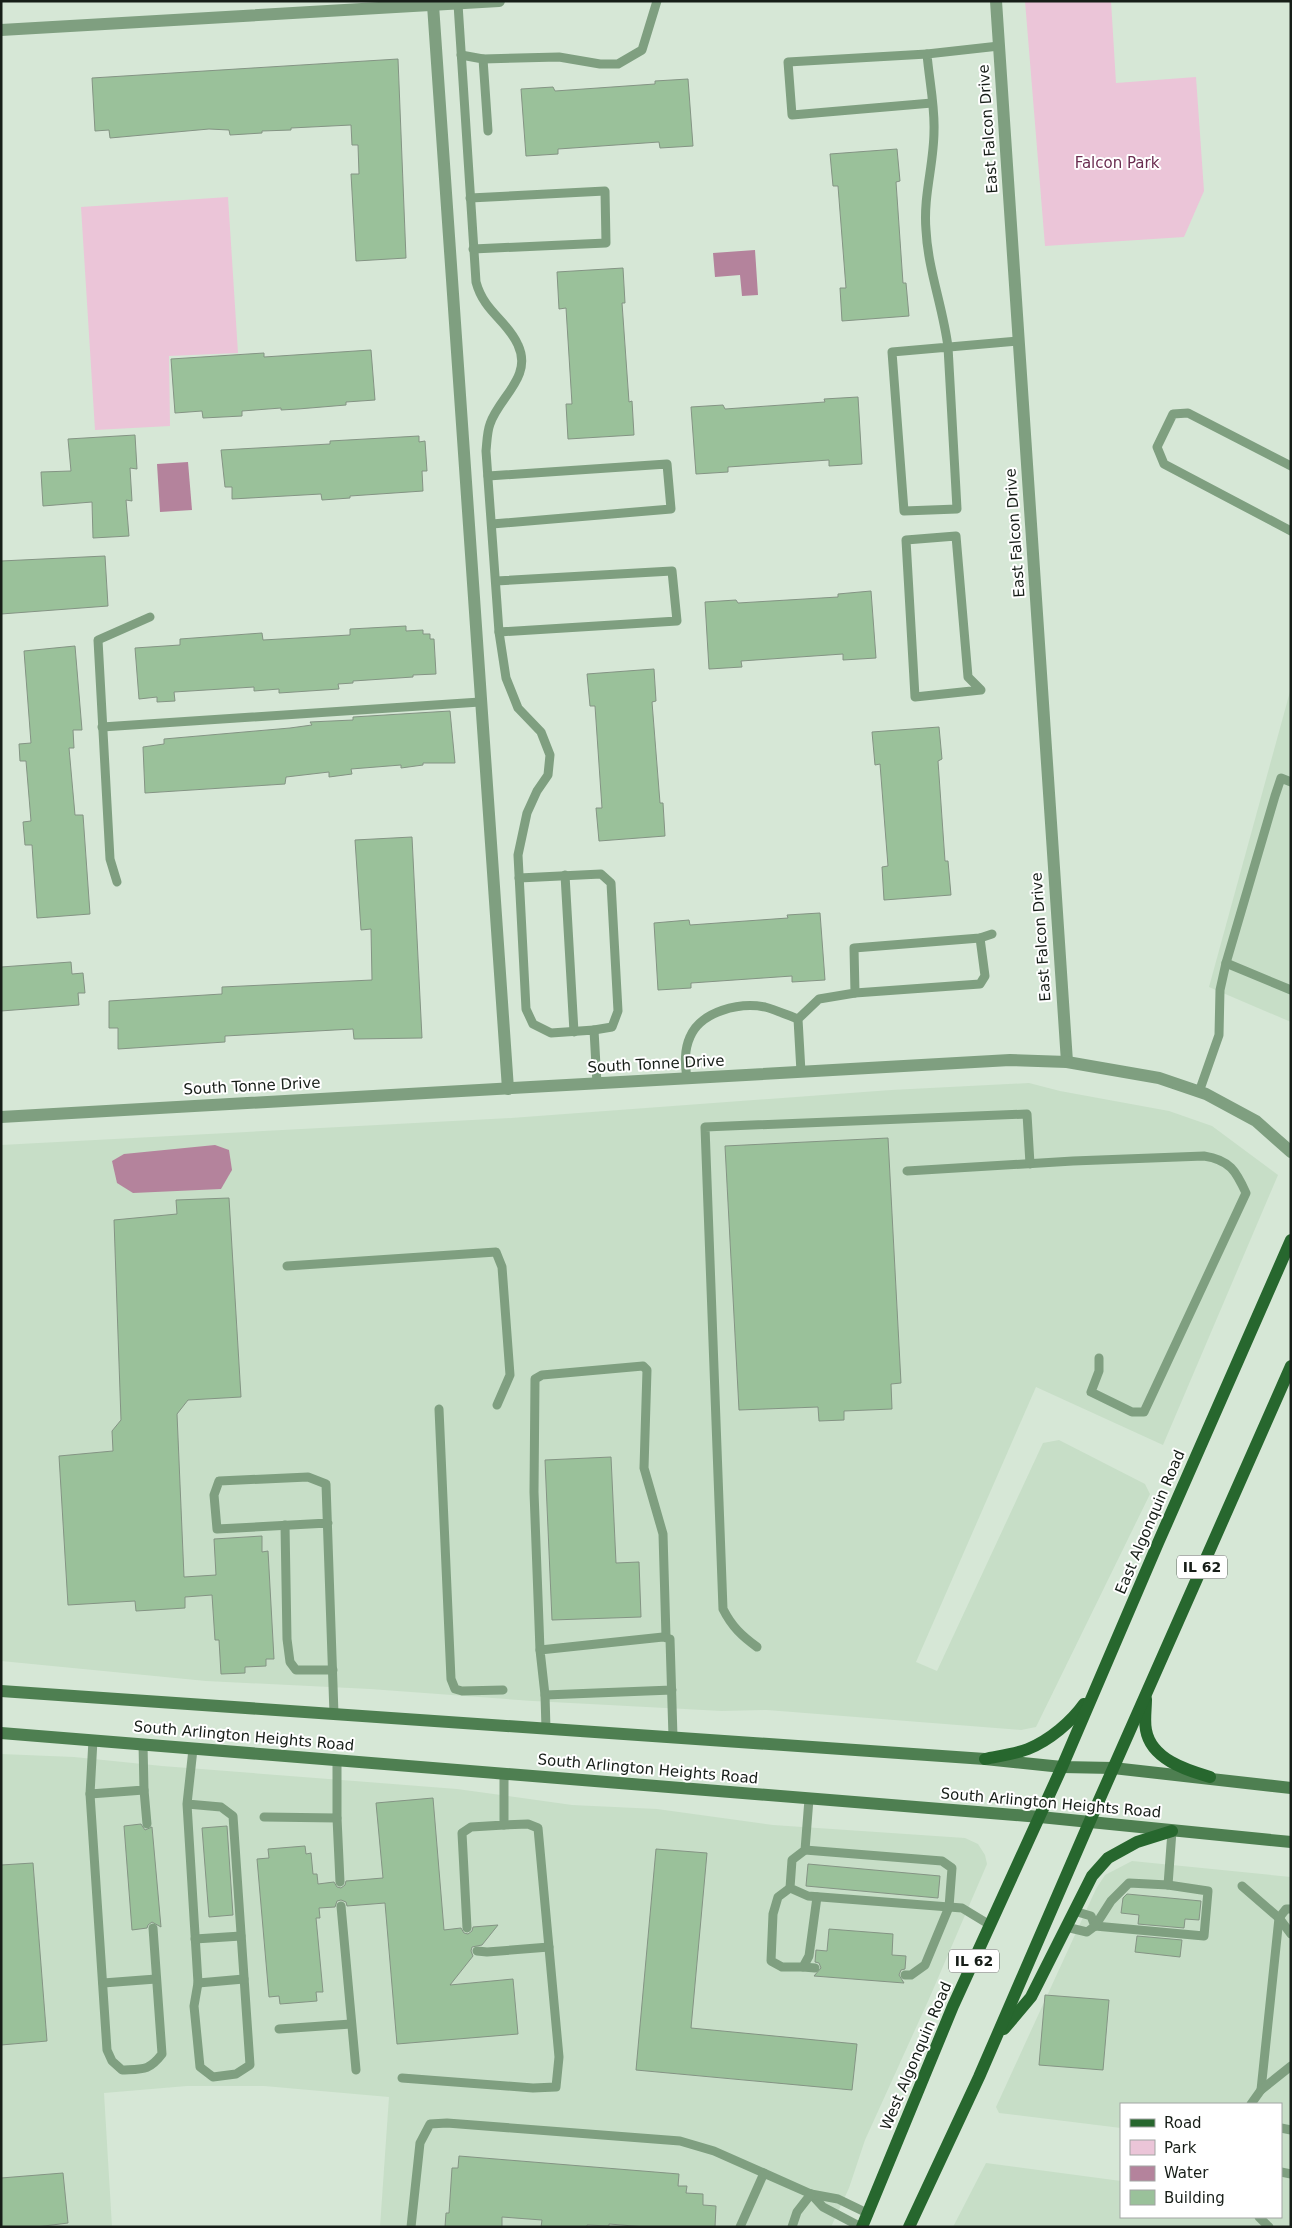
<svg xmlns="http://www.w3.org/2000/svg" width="1292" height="2228" viewBox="0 0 1292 2228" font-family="'DejaVu Sans',sans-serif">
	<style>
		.built { fill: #c7dec7 }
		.green { fill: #ebc5d8 }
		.water { fill: #b4839c }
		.building { fill: #9ac19a; stroke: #849484 }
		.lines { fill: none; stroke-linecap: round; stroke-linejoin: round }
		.lane { stroke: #7f9f80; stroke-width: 9 }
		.street { stroke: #7f9f80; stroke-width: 12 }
		.secondary { stroke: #4e7f51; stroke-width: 12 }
		.primary { stroke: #27672e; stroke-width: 12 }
		.labels { text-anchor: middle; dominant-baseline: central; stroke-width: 4; stroke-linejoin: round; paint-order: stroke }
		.shield { fill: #fff; stroke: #5d625d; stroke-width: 1 }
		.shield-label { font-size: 14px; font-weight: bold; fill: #171e18 }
		.street-label { font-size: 15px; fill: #171e18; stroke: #fff }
		.park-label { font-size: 15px; fill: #6a2c50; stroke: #fff }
	</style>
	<rect width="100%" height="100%" fill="#d6e7d6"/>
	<!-- built -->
	<g class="built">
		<path d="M1291,688V1022L1209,987Z"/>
		<path d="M1029,1083L1060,1091L1169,1111L1212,1126L1278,1175L1163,1445L1036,1387L916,1662L937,1671L1043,1443L1059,1440L1145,1484L1150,1494L1036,1727L1021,1730L767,1710L722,1711L533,1701L370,1689L206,1681L1,1661V1145L511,1118L891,1090Z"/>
		<path d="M1,1754L74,1757L162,1766L457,1789L572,1805L657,1809L773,1825L965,1838L978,1844L985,1855L987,1864L929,1999L865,2140L849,2188L831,2227H380L389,2097L264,2086H187L104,2093L112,2227H1Z"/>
		<path d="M1132,1861L1291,1877V2227H953L986,2163L1121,2181V2217H1281V2104H1121V2128L999,2113L996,2107L1096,1889L1105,1875Z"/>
	</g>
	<!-- green -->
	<g class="green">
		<path d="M1025,1H1111L1116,83L1196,77L1204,191L1184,237L1045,246Z"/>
		<path d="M228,197L238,353L169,356L170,426L95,430L81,207Z"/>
	</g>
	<!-- water -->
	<g class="water">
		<path d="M755,250L758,295L742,296L740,275L715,277L713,253Z"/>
		<path d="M188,462L192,510L160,512L157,464Z"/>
		<path d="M215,1145L229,1150L232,1170L221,1189L133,1193L117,1183L112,1161L124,1154Z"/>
	</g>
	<!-- building -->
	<g class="building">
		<path d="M398,59L406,258L356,261L351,174H359L358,145H352L351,125L291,128V130L262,131V133L230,135L229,130L209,129L110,138L109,130L95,131L92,78Z"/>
		<path d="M688,79L693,146L660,148L659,142L558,149V154L526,156L521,89L553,87L555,91L655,84V81Z"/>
		<path d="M897,149L900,181L896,182L903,283H906L909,316L842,321L840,288H846L838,186H833L830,154Z"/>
		<path d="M623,268L625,303H622L629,402L632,401L634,435L568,439L566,404H572L566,308L559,309L557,272Z"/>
		<path d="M371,350L375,400L346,402V405L298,409L281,410V408L242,411V416L203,418L202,411L175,413L171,359L264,353V357Z"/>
		<path d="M858,397L862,464L829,466V460L728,467V472L696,474L691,407L723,405L725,409L825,402L824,399Z"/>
		<path d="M135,435L137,469L130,468L132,501L126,500L129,536L93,538L92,502L43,506L41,472L71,471L68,439Z"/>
		<path d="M419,436V442L425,441L427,471H422L423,491L350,496V498L322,500L321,494L232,499V487H225L221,450L330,444V441Z"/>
		<path d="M105,556L108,606L1,614V561Z"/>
		<path d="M871,591L876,658L843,660V654L741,661L742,667L709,669L705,602L736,600L738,603L838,597V594Z"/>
		<path d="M406,626V631L423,630V634H430V639H434L436,674L413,675V677L353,681V683L338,684L339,689L279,693V689L254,691V687L174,692L175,701L157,702V697L139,699L135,648L180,645V639L262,633L263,640L350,635V629Z"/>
		<path d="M75,646L82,730H73L74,748H69L75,815H83L90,914L37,918L32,845H25L23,822L31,821L26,761H20L19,744L31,743L24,651Z"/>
		<path d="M654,669L656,701L652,702L660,803H663L665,836L599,841L596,808H602L595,706H590L587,674Z"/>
		<path d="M450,711L455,763H423V765L401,768V765L351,769L352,774L329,777V772L286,777L285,784L145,793L143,747L164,744V739L290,728L312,725L310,722L353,720V717Z"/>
		<path d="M939,727L942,759L938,761L945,861H948L951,895L884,900L882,867L888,866L880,764L875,765L872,732Z"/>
		<path d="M412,837L422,1038L354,1039L353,1029L225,1036V1042L118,1049V1028H109V1001L222,994V987L372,980L371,929L361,930L355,840Z"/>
		<path d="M820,913L825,980L792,982V976L691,983V988L658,990L654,923L689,920L690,925L788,918L787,915Z"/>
		<path d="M71,962L72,974L83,973L85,993H78L79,1005L1,1011V967Z"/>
		<path d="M888,1138L901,1383L891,1384L892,1409L844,1411V1420L819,1421L818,1407L739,1410L725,1146Z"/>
		<path d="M229,1198L241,1397L188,1400L177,1414L184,1577L216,1575L214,1539L262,1536V1552L268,1551L274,1659H266V1666L245,1667V1673L221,1674L219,1640H215L212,1595L185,1597V1608L136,1611L135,1601L68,1605L59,1456L113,1451L112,1431L121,1420L114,1220L177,1214L176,1200Z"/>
		<path d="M611,1457L616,1563L639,1562L641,1617L552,1620L545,1460Z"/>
		<path d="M433,1798L444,1930L461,1928L464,1933L468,1934L472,1931L473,1927L498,1925L482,1945L472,1947L471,1951L473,1956L450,1985L513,1979L518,2034L397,2044L385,1903L347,1906L346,1902L341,1900L337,1901L335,1907L319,1908L320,1918H316L323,1992H316L317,2001L280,2004L279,1996L269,1997L257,1859L269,1858L268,1849L305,1846L306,1854L311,1853L313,1874H317L318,1884L334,1882L337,1887L341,1888L345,1885L346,1881L383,1878L376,1803Z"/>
		<path d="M141,1824L145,1830L152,1827L161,1927L152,1922L148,1925L147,1928L132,1930L124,1826Z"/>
		<path d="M227,1826L233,1915L209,1917L202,1828Z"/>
		<path d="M656,1849L707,1853L691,2028L857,2044L852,2090L636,2070Z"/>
		<path d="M33,1863L47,2041L1,2045V1865Z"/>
		<path d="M808,1864L940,1876L938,1898L806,1886Z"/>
		<path d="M1127,1894L1201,1901L1199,1920L1185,1919L1184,1928L1138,1924L1139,1915L1121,1913L1123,1898Z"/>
		<path d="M829,1929L893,1934L892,1955L906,1956L905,1969L901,1970L899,1975L904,1983L814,1976L821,1968L819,1963L815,1962L816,1950L827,1951Z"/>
		<path d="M1137,1936L1182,1940L1180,1957L1135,1952Z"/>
		<path d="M1045,1995L1109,2000L1103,2070L1039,2065Z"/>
		<path d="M459,2156L679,2174L678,2186H687L686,2193L703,2194V2205L716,2206L715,2227H646L609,2224V2226L587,2225V2227H541L542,2220L502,2217V2227H445L446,2213H449L452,2168H458Z"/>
		<path d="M63,2173L68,2223L36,2227H1V2178Z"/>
	</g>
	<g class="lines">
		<!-- lane -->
		<g class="lane">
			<path d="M458,4L476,282C484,312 507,320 518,345C533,377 499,397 490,424C487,432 487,442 486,451L499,632L506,678L518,708L541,732L550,755L548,775L537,791L527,813L518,855L526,1009L533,1024L551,1033L594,1030L597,1084"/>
			<path d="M999,46L927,54C929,79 935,106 934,131C934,164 923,196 926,230C928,270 943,307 948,347L957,509L904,511L892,352L1018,341"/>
			<path d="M927,54L788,62L792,115L932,103"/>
			<path d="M461,55L483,59L488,131"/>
			<path d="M483,59L559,57L600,64H618L642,50L657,1"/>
			<path d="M470,198L605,191L606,243L473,249"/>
			<path d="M1291,466L1188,413L1173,414L1157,447L1164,464L1291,531"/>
			<path d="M488,476L667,464L671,509L492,524"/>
			<path d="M956,536L968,677L981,690L915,697L906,540Z"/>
			<path d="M496,581L672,571L677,621L499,632"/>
			<path d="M102,727L480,702"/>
			<path d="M565,875L574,1032"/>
			<path d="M519,878L601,874L611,883L618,1011L612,1027L594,1030"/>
			<path d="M117,882L110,859L98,640L150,617"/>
			<path d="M1226,963L1291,990"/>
			<path d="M855,993L980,984L985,976L980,938"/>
			<path d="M801,1072L798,1019L819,999L855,993L854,948L980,938L992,934"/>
			<path d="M687,1079C685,1064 684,1050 690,1037C701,1011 740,1002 765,1007C776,1010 787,1015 798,1019"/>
			<path d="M1199,1092L1219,1035L1220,990L1226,963L1275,796L1281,778L1291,782"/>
			<path d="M907,1171L1073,1161L1204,1156C1230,1160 1236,1171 1246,1193L1144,1412H1132L1091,1392L1099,1371V1358"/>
			<path d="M287,1266L496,1252L502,1267L510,1375L497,1405"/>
			<path d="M439,1409L451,1679L455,1689L462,1691L503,1690"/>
			<path d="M328,1523L217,1529L214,1495L219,1481L308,1477L326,1484L334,1714"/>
			<path d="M285,1525L287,1639L290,1662L296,1670H333"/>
			<path d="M757,1647C742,1636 732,1627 723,1609L705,1127L1027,1114L1030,1164"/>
			<path d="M540,1650L534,1492L535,1379L542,1375L643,1366L647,1370L644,1468L663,1534L666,1637"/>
			<path d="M672,1690L545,1695L540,1650L663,1637L670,1639L673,1737"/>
			<path d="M545,1695L546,1729"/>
			<path d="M93,1740L90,1794L144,1790L143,1744"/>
			<path d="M144,1790L147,1824"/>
			<path d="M90,1794L107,2050L112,2061L122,2070C143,2069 149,2071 162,2054L153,1928"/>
			<path d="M809,1799L805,1850L792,1860L790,1888L808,1896L962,1908L990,1925"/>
			<path d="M187,1804L221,1807L233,1816L250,2065L236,2074L213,2077L200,2067L194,2006L198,1983L187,1804L193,1749"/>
			<path d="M264,1817L337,1818V1760"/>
			<path d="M337,1818L340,1882"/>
			<path d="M805,1850L942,1861L952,1868L949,1907L925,1965L911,1975H905"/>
			<path d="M1242,1886L1279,1918L1291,1934"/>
			<path d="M790,1888L778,1897L773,1914L771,1961L782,1967H803L809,1956L817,1897"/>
			<path d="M341,1906L356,2070"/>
			<path d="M1074,1911L1091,1916L1095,1926"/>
			<path d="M1095,1926L1204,1936L1208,1891L1168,1885"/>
			<path d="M1066,1927L1087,1932L1095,1926L1111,1901L1129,1883L1168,1885L1172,1831"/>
			<path d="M467,1928L462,1833L471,1827L504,1825V1773"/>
			<path d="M195,1939L241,1936"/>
			<path d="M477,1951L487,1952L549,1947"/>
			<path d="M803,1967L815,1968"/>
			<path d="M103,1983L156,1979"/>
			<path d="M198,1983L244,1979"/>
			<path d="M279,2029L351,2024"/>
			<path d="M402,2078L533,2088L556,2087L559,2057L538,1828L528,1824L504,1825"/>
			<path d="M1261,2090L1279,1918L1286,1909H1291"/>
			<path d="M1251,2104L1261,2090L1291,2066"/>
			<path d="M1281,2128L1291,2130"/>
			<path d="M1281,2172L1291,2174"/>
			<path d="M811,2194L823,2207L861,2227"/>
			<path d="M1259,2217L1269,2227"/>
			<path d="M411,2227L420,2143L430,2124L447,2123L680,2141L714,2151L811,2194L838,2199L867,2213"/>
			<path d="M740,2227L764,2173"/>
			<path d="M792,2227L797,2212L811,2194"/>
		</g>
		<!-- street -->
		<g class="street">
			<path d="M996,1L1067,1062"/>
			<path d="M433,5L508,1089"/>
			<path d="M1,30L499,1"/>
			<path d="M1,1117L1010,1060L1067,1062L1159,1078L1206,1094L1256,1121L1291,1152"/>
		</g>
		<!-- secondary -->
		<g class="secondary">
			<path d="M1,1691L985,1759L1062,1767L1113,1768L1291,1788"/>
			<path d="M1,1733L1040,1817L1291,1842"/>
		</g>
		<!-- primary -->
		<g class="primary">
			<path d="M1146,1699C1146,1709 1144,1721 1146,1730C1151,1759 1186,1770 1210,1777"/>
			<path d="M985,1759C999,1756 1015,1754 1028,1749C1050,1740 1071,1722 1084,1704"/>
			<path d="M1004,2029L1031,1997L1092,1876L1108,1858L1137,1842L1172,1831"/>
			<path d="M862,2227L953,2006L1062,1767L1158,1543L1291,1240"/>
			<path d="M909,2227L979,2077L1089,1823L1291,1366"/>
		</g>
	</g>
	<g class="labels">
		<!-- shield labels -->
		<g class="shield">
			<rect x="1177" y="1555.5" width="50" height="23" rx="4"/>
			<rect x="949" y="1949.5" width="50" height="23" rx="4"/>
		</g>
		<g class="shield-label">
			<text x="1202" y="1567">IL 62</text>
			<text x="974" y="1961">IL 62</text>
		</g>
		<!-- street labels -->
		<g class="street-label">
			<text transform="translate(988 129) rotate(-94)">East Falcon Drive</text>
			<text transform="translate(1015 533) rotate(-94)">East Falcon Drive</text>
			<text transform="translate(1041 937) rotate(-94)">East Falcon Drive</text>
			<text transform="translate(656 1064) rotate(-3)">South Tonne Drive</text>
			<text transform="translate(252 1086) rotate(-3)">South Tonne Drive</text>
			<text transform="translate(1150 1522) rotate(-67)">East Algonquin Road</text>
			<text transform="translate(244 1736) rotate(5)">South Arlington Heights Road</text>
			<text transform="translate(648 1769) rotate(5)">South Arlington Heights Road</text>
			<text transform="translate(1051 1803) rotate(5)">South Arlington Heights Road</text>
			<text transform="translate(916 2056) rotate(-67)">West Algonquin Road</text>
		</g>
		<!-- park labels -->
		<g class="park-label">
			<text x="1117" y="163">Falcon Park</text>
		</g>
	</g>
	<!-- border -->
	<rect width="1292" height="2228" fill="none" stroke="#171e18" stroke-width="5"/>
	<!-- legend -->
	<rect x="1120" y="2103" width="162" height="115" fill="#ffffff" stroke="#a2a5a3"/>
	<rect x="1130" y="2119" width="25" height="8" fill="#27672e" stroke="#a2a5a3"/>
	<text x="1164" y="2128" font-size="15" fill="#171e18">Road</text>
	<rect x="1130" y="2140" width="25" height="15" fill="#ebc5d8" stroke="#a2a5a3"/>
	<text x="1164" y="2153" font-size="15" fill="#171e18">Park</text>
	<rect x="1130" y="2166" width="25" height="15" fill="#b4839c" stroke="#a2a5a3"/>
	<text x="1164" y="2178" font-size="15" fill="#171e18">Water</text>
	<rect x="1130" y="2190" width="25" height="15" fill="#9ac19a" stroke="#a2a5a3"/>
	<text x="1164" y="2203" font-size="15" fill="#171e18">Building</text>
</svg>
